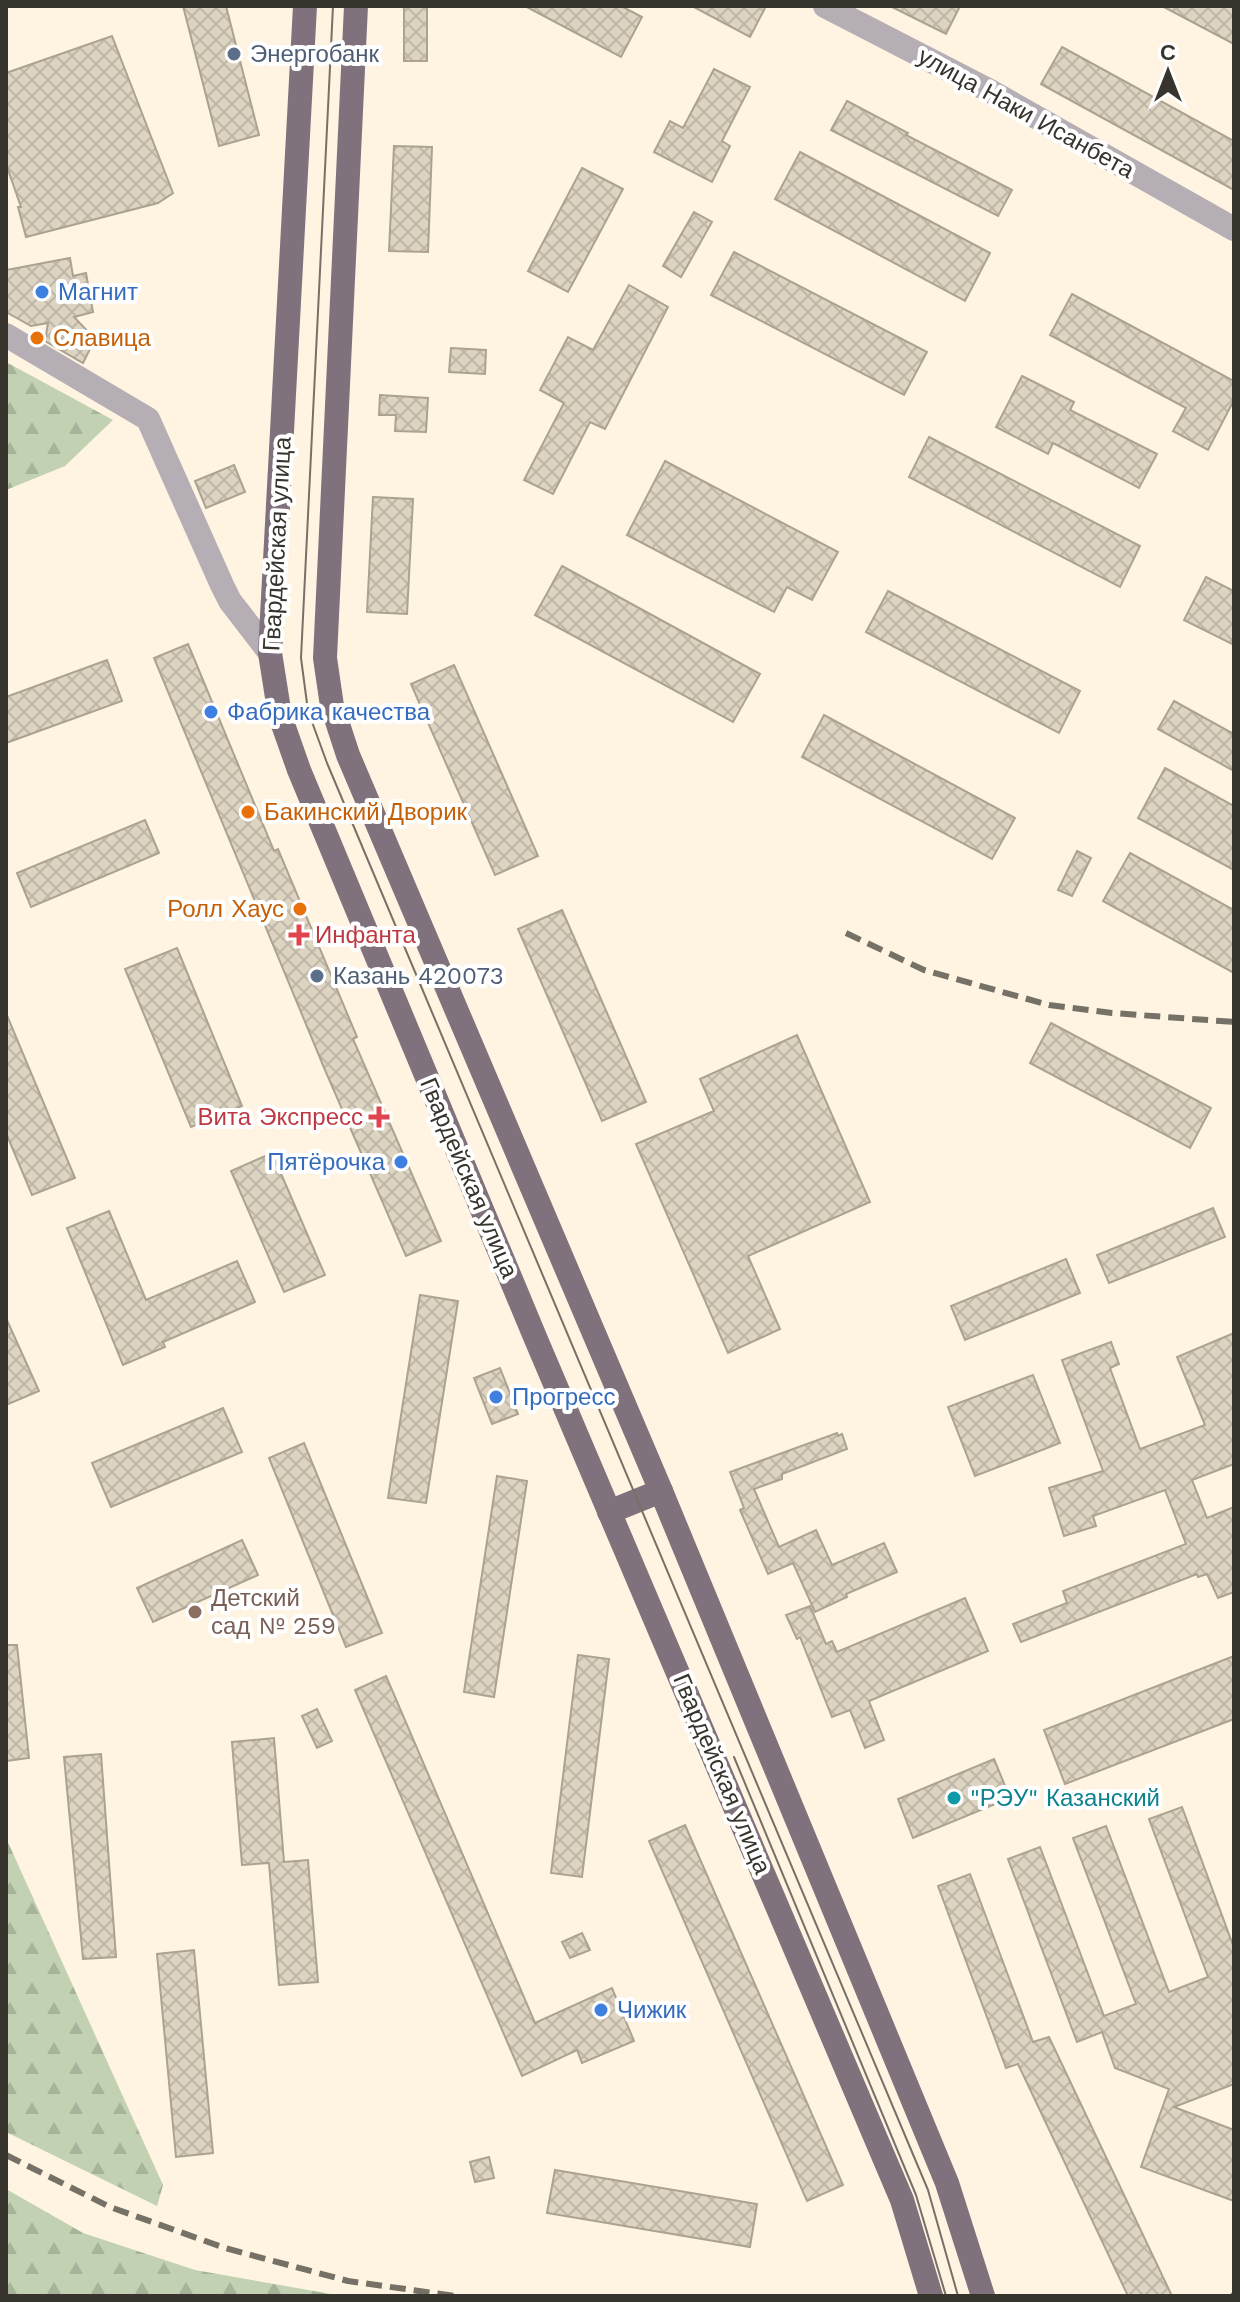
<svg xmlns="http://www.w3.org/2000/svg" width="1240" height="2302" viewBox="0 0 1240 2302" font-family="'Work Sans',sans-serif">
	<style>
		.forest { fill: url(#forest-firs) }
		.building { fill: url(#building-cross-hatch); stroke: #aba291; stroke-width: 2 }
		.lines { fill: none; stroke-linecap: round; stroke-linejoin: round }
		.minor { stroke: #b5aeb4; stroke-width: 24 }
		.major { stroke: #80727d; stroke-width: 24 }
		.tram { stroke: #767166; stroke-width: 2 }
		.rail { stroke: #767166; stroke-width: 6; stroke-dasharray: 16 8; stroke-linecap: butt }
		.service-dot { fill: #5c6f8a; stroke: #fff; stroke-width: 3 }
		.shop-dot { fill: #3f7fe0; stroke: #fff; stroke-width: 3 }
		.food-dot { fill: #e8710a; stroke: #fff; stroke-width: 3 }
		.health-dot { fill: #e0444e; stroke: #fff; stroke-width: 3 }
		.education-dot { fill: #8d6e63; stroke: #fff; stroke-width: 3 }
		.culture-dot { fill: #0f9aa8; stroke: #fff; stroke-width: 3 }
		.labels { text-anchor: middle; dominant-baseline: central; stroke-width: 8; stroke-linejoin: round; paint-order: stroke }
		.service-label { font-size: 24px; fill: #4e5e75; stroke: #fff; text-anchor: start }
		.street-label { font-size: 24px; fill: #37342d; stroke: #fff }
		.shop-label { font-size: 24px; fill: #366cbe; stroke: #fff; text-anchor: start }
		.food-label { font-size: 24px; fill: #c56008; stroke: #fff; text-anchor: start }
		.health-label { font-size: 24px; fill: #be3a42; stroke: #fff; text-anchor: start }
		.education-label { font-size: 24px; fill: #785e54; stroke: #fff; text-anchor: start }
		.culture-label { font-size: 24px; fill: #0d838f; stroke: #fff; text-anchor: start }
	</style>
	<defs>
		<pattern id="forest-firs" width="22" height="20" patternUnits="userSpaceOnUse" patternTransform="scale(2)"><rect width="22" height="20" fill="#c1d1b2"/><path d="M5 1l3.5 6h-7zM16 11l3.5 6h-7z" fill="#a6b499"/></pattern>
		<pattern id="building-cross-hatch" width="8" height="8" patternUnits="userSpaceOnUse" patternTransform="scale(2)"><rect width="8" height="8" fill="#ddd4c2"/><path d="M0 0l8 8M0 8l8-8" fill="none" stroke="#beb7a7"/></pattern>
	</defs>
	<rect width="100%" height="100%" fill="#fef4e1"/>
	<!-- forest -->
	<g class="forest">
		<path d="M6,362L113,420L65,466L6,490Z"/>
		<path d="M6,1838L163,2185L157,2206L6,2132Z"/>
		<path d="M6,2189L83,2233L195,2270L342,2296H6Z"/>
	</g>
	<!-- building -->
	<g class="building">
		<path d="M183,6H226L259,135L219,146Z"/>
		<rect x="404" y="6" width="23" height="55"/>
		<path d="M525,6H621L642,17L621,57Z"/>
		<path d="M692,6H766L750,37Z"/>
		<path d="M890,6H960L946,34Z"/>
		<path d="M1162,6H1234V44Z"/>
		<path d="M112,36L173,193L158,203L26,237L18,207H21L6,164V73Z"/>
		<path d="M1062,47L1234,141V190L1041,84Z"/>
		<path d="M714,69L750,87L722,141L730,146L712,182L654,152L670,121L683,128Z"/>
		<path d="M847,101L908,133L906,135L1012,190L998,216L831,130Z"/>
		<path d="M394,146L432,147L428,252L389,251Z"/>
		<path d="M800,152L990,253L965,301L775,199Z"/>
		<path d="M582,168L623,189L568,292L528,271Z"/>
		<path d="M694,212L712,222L681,277L663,266Z"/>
		<path d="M734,252L927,352L904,395L711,295Z"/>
		<path d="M70,258L73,276L86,273L93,312L74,317L95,339L83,363L45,341L48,323L31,326L6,312V270Z"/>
		<path d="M629,285L668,307L605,429L590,422L553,494L524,480L564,403L540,390L568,337L593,350Z"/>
		<path d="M1072,294L1234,381V400L1208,450L1173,431L1186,408L1050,335Z"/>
		<path d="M451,348L486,350L485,374L449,372Z"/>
		<path d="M1022,376L1074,402L1070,410L1157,454L1139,488L1053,443L1048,454L996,427Z"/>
		<path d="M380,395L428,398L426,432L395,431L396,415H379Z"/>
		<path d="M929,437L1140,546L1120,587L909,477Z"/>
		<path d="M665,461L838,552L812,600L787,587L774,612L627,535Z"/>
		<path d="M234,465L245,492L206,508L195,481Z"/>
		<path d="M373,497L413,499L407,614L367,612Z"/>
		<path d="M562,566L760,674L733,722L535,615Z"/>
		<path d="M1206,577L1234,591V645L1184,620Z"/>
		<path d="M888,591L1080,691L1059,733L866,632Z"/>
		<path d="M188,644L274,851L278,849L357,1037L353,1039L441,1241L406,1256L325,1070L154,658Z"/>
		<path d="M107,660L122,701L6,743V697Z"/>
		<path d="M454,665L538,856L495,875L411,684Z"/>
		<path d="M1174,701L1234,734V771L1158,729Z"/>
		<path d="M824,715L1015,818L992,859L802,757Z"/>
		<path d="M1165,768L1234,806V870L1138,818Z"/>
		<path d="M145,820L159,853L31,907L17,873Z"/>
		<path d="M1077,851L1091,858L1072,896L1058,890Z"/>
		<path d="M1130,853L1234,910V973L1103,901Z"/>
		<path d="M562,910L646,1102L602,1121L518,929Z"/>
		<path d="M177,948L242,1106L191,1127L125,969Z"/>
		<path d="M6,1013L75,1178L32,1195L6,1133Z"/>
		<path d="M1051,1023L1211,1108L1190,1148L1030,1063Z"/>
		<path d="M797,1035L870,1202L748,1256L780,1329L728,1353L636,1144L714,1111L700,1079Z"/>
		<path d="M272,1153L325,1275L284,1292L231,1171Z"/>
		<path d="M1213,1208L1225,1237L1109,1283L1097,1255Z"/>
		<path d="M109,1211L146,1300L237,1261L255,1302L163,1342L165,1347L123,1365L67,1228Z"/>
		<path d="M1066,1259L1080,1293L965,1340L951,1306Z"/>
		<path d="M420,1295L458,1301L426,1503L388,1498Z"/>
		<path d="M6,1318L39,1391L6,1405Z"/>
		<path d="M1234,1333V1464L1192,1480L1207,1518L1234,1507V1592L1218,1598L1207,1574L1198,1577L1197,1574L1021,1642L1013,1624L1067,1603L1063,1591L1186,1544L1165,1490L1093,1516L1096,1526L1064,1536L1049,1488L1103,1471L1062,1360L1111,1342L1119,1364L1110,1368L1140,1449L1205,1425L1177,1357Z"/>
		<path d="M500,1368L518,1414L492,1424L474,1378Z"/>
		<path d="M1033,1375L1060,1443L975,1476L948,1407Z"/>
		<path d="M223,1408L242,1452L111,1507L92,1463Z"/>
		<path d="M837,1433L838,1436L842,1434L847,1449L782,1474V1479L754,1489L779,1547L816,1530L832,1565L884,1543L897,1572L846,1594L847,1597L815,1612L793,1563L768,1574L740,1510L744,1508L730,1472Z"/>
		<path d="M304,1443L382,1633L346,1647L269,1458Z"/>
		<path d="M497,1476L527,1481L494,1697L464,1692Z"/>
		<path d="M242,1540L258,1575L153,1622L137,1588Z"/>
		<path d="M965,1598L988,1651L869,1701L884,1740L865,1748L850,1710L832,1717L800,1637L797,1639L786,1615L810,1606L826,1644L832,1641L837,1652Z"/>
		<path d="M6,1645H17L29,1758L6,1761Z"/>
		<path d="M578,1655L609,1659L582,1877L551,1873Z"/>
		<path d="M1234,1656V1719L1065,1784L1044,1730Z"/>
		<path d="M386,1676L535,2023L612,1988L634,2041L582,2063L577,2050L522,2076L355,1690Z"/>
		<path d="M317,1709L332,1741L317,1748L302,1716Z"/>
		<path d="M274,1738L284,1862L308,1860L318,1982L279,1985L269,1863L242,1865L232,1742Z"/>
		<path d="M101,1754L116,1957L83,1959L64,1757Z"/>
		<path d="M994,1759L1010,1798L913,1838L898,1799Z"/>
		<path d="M1182,1807L1234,1948V2084L1174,2107L1234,2130V2201L1141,2167L1169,2089L1115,2068L1102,2032L1077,2042L1008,1859L1040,1847L1104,2016L1136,2004L1073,1838L1106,1826L1169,1992L1208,1977L1149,1819Z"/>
		<path d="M685,1825L843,2185L807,2201L649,1841Z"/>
		<path d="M970,1874L1033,2042L1049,2037L1172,2296H1128L1018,2064L1006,2068L938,1886Z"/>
		<path d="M582,1933L590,1950L570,1958L562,1942Z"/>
		<path d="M194,1950L213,2153L176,2157L157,1954Z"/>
		<path d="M489,2157L494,2178L475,2182L470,2162Z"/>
		<path d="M555,2170L757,2204L750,2247L547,2213Z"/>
	</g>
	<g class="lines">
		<!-- minor -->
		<g class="minor">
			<path d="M825,6L990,91L1234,229"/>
			<path d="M6,335L148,419L222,585L230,601L270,653"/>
		</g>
		<!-- major -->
		<g class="major">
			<path d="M305,6L270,653L280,716L299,770L535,1337L902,2200L931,2296"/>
			<path d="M356,6L325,658L332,706L348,755L661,1491L947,2183L983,2296"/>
			<path d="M609,1512L661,1491"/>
		</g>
		<!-- tram -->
		<g class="tram">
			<path d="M333,6L301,658L308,711L327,763L928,2190L958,2296"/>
			<path d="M734,1757L916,2195L946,2296"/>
		</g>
		<!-- rail -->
		<g class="rail">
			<path d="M846,933L924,970L1049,1005L1112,1013L1234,1022"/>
			<path d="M6,2155L110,2207L225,2248L348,2281L455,2296"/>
			<path d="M1232,2296L1234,2295"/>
		</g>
	</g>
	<!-- markers -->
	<g class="service-dot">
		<circle cx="234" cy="54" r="8"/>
		<circle cx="317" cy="976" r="8"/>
	</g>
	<g class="shop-dot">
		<circle cx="42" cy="292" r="8"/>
		<circle cx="211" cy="712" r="8"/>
		<circle cx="401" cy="1162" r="8"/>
		<circle cx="496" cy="1397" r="8"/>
		<circle cx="601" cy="2010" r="8"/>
	</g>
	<g class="food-dot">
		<circle cx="37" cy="338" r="8"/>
		<circle cx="248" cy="812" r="8"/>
		<circle cx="300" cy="909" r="8"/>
	</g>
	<g class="health-dot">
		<path d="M295 923h8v8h8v8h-8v8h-8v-8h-8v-8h8z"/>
		<path d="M375 1105h8v8h8v8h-8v8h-8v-8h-8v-8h8z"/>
	</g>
	<circle class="education-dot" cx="195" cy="1612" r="8"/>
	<circle class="culture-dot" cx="954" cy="1798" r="8"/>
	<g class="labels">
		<!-- service labels -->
		<g class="service-label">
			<text x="250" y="54">Энергобанк</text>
			<text x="333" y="976">Казань 420073</text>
		</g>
		<!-- street labels -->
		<g class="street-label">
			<text transform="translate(1026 113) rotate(29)">улица Наки Исанбета</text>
			<text transform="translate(277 544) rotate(-87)">Гвардейская улица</text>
			<text transform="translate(469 1178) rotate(67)">Гвардейская улица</text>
			<text transform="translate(722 1774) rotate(67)">Гвардейская улица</text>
		</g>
		<!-- shop labels -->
		<g class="shop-label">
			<text x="58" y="292">Магнит</text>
			<text x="227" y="712">Фабрика качества</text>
			<text x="385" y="1162" text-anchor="end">Пятёрочка</text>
			<text x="512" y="1397">Прогресс</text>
			<text x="617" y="2010">Чижик</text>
		</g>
		<!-- food labels -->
		<g class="food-label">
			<text x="53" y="338">Славица</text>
			<text x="264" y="812">Бакинский Дворик</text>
			<text x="284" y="909" text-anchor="end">Ролл Хаус</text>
		</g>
		<!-- health labels -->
		<g class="health-label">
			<text x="315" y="935">Инфанта</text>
			<text x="363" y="1117" text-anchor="end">Вита Экспресс</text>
		</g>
		<!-- education labels -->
		<g class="education-label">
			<text x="211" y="1598">Детский<tspan x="211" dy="28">сад № 259</tspan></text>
		</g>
		<!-- culture labels -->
		<g class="culture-label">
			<text x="970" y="1798">"РЭУ" Казанский</text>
		</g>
	</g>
	<!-- border -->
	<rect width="1240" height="2302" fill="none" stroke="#37342d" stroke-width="16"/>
	<!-- north arrow -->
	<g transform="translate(1168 72)" stroke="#ffffff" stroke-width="6" paint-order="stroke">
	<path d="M0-6L14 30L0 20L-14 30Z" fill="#37342d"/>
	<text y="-12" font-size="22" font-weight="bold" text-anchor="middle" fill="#37342d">С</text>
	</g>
</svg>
